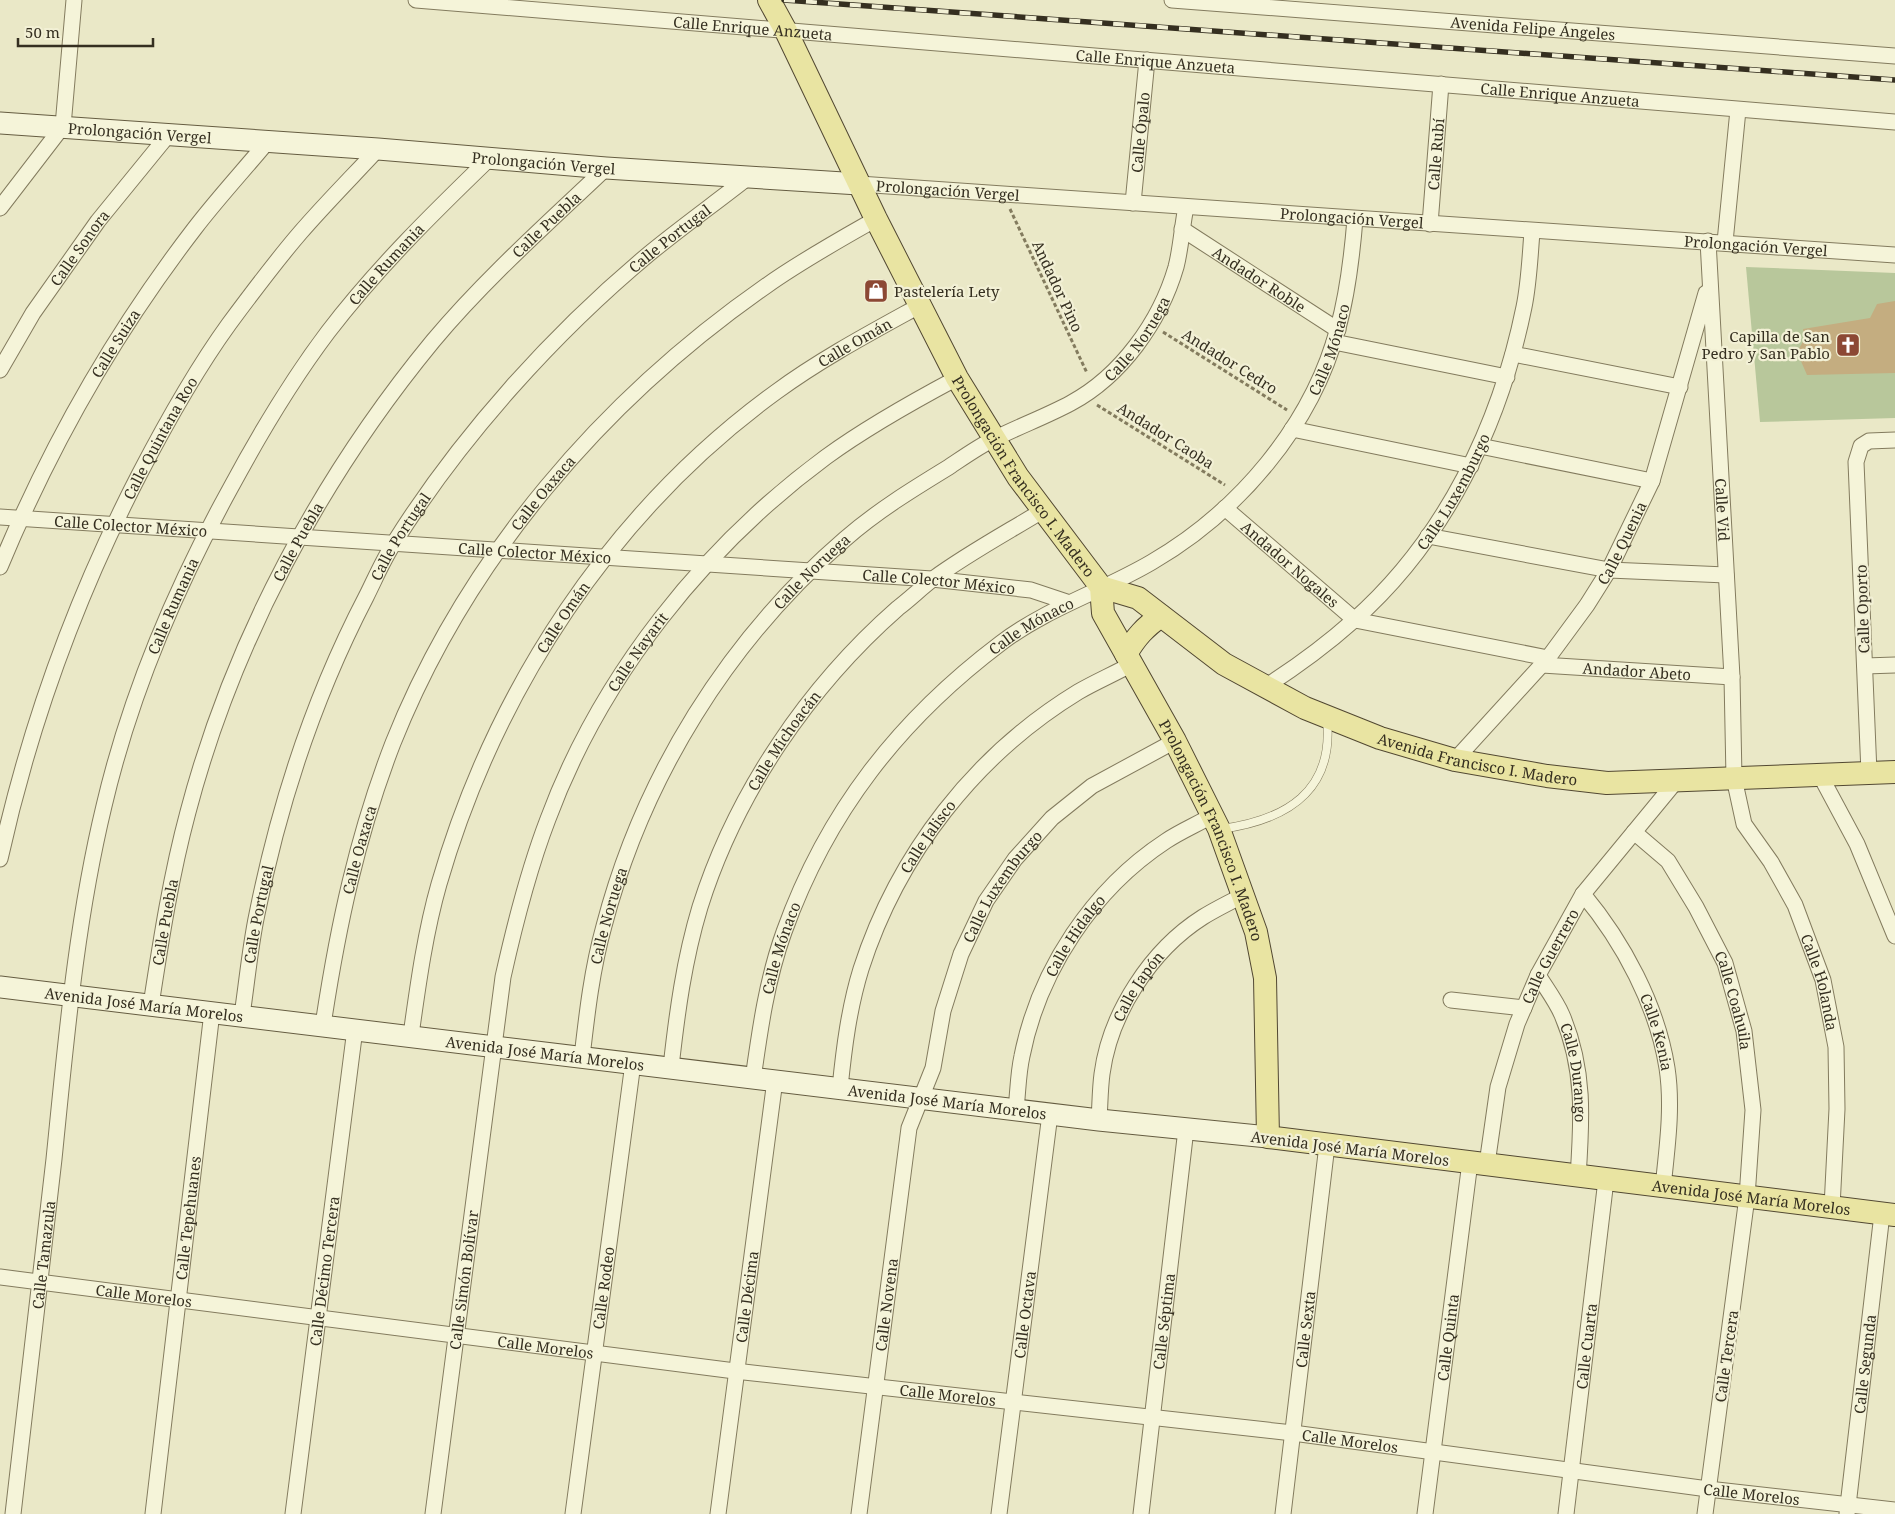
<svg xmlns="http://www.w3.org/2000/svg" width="1895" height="1514" viewBox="0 0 1895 1514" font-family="'Noto Serif',serif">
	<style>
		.green { fill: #b8c79b }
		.building { fill: #c4ad80 }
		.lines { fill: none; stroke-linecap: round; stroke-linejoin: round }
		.lane-casing { stroke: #837b5e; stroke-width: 9 }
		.street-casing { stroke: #837b5e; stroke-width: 17 }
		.secondary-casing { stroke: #655c41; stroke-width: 23 }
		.primary-casing { stroke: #524832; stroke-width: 24 }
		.path { stroke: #837b5e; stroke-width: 3; stroke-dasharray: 4 2.5; stroke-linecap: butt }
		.lane { stroke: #f5f4d9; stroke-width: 8 }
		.street { stroke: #f5f4d9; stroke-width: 15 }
		.secondary { stroke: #f5f4d9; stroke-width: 21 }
		.primary { stroke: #e9e4a2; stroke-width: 22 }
		.rail-casing { stroke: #352f20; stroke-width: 5.5 }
		.rail { stroke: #f2f0d5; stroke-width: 4; stroke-dasharray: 11; stroke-linecap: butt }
		.labels { text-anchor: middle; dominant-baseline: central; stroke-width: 4.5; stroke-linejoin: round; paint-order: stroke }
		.street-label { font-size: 15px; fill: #352f20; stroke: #f2f0d5 }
		.poi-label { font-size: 15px; fill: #352f20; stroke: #f2f0d5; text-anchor: start }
	</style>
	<rect width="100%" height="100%" fill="#eae8c7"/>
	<!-- green -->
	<path class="green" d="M1746,267L1895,273V418L1760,422Z"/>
	<!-- building -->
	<path class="building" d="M1895,301V373L1807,375L1797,352L1805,338L1803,329L1870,318L1877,304Z"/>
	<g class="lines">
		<defs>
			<path id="lane" d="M1221,829C1286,820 1334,792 1327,720"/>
			<g id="street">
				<path id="s1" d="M416,0L1895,122"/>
				<path id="s2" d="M1172,0L1895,56"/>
				<path id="s3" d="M859,184L1895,255"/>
				<path id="s4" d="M1133,203L1147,60"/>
				<path d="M0,208L63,126L74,0"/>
				<path id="s5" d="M1430,224L1441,84"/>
				<path id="s6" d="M1182,229L1338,330"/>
				<path id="s7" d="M1708,241L1732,677L1734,778L1744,824L1771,862L1795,905L1823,980L1836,1047L1837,1109L1832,1207"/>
				<path d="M1725,242L1738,110"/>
				<path d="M1334,342L1507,377"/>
				<path d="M1513,354L1680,387"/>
				<path id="s8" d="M0,370L33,313L98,221L169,134"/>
				<path d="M1292,429L1471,466"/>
				<path d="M1480,446L1652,481"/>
				<path id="s9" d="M1225,508L1355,620L1548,658"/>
				<path id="s10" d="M0,517L932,579L1031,590L1067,602"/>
				<path d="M1428,536L1609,570L1726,575"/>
				<path id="s11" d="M0,567C50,446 115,332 195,228C218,198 244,170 268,141"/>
				<path id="s12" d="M1542,665L1732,677"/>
				<path d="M1865,666L1895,665"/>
				<path id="s13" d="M1265,687C1296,667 1325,646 1353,621C1445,540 1500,425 1524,307C1529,283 1530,256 1532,232"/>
				<path id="s14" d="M1455,760L1548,658L1587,605L1609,570L1652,481L1706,293"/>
				<path d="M1869,773L1856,462L1861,446L1869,441L1895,440"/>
				<path d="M1820,775L1857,844L1895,936"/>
				<path id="s15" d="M1634,832L1668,861L1696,907L1725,963L1744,1031L1753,1110L1747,1197L1705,1514"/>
				<path id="s16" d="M0,859C30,723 75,599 139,475C166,423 195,371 229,324C252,293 275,262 300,233C325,204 352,177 378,149"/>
				<path id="s17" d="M1583,894C1623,942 1657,1005 1667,1068C1673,1107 1667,1148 1663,1187"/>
				<path id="s18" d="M1538,975C1546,988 1556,1001 1562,1015C1585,1069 1582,1119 1578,1177"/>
				<path d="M1451,1000L1524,1008"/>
				<path id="s19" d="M151,1005C161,940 171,875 188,812C233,641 321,477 433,341C485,279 548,223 606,168"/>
				<path id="s20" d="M242,1015C247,982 250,947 257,914C279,804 314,697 366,597C375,579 383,560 394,543C461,436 554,333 650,253C683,226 718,201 751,175"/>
				<path id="s21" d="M323,1025C338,926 357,836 393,743C467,557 604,399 766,286C801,261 839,240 876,219"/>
				<path id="s22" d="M411,1035C418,985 425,933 439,884C495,690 611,512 776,392C821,359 870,333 919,306"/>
				<path id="s23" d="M582,1057C587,1013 592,969 604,926C643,777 728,640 845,539C877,511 913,489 949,467C964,457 979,446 996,438C1020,426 1047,416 1071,403C1121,376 1160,322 1176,267C1181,248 1182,226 1186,207"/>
				<path id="s24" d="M671,1067C677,1013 684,960 700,907C736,793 808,687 898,608C910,599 921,588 933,579C967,554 1006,533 1042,511"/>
				<path id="s25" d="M753,1079C760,1029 767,979 784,932C827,812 899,720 1001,643C1047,608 1103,591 1152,562C1238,512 1312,426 1338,328C1348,292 1352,256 1355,219"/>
				<path id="s26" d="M840,1088C844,1048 849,1008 861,969C898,854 975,755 1078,692C1095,682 1114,674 1132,664"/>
				<path id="s27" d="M1016,1109C1018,1092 1018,1074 1022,1056C1039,970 1093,889 1166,841C1181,831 1198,824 1213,815"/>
				<path id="s28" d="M1099,1120C1100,1105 1100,1089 1102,1074C1110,1013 1151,950 1203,917C1216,909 1230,902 1244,895"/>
				<path id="s29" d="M1487,1164L1498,1087L1517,1024L1538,975L1583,894L1677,780"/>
				<path id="s30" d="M0,1277L735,1371L1293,1433L1708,1489L1895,1510"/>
				<path id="s31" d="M13,1514C27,1396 41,1278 54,1159C66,1041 76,922 104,806C130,695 175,589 230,489C259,435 291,381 328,332C377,268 433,213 490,158"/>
				<path id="s32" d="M153,1514L212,1012"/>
				<path id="s33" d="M293,1514L355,1029"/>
				<path id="s34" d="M433,1514L503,977C515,923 528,871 548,819C601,676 704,547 826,457C867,427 912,402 957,378"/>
				<path id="s35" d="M573,1514L633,1063"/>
				<path id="s36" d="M718,1514L775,1080"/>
				<path id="s37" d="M859,1514L909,1128L933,1068L943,1011L961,954L986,901L1015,859L1052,818L1092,786L1175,741"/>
				<path id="s38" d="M999,1514L1050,1114"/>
				<path id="s39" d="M1141,1514L1186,1129"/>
				<path id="s40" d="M1283,1514L1327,1145"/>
				<path id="s41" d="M1425,1514L1470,1162"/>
				<path id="s42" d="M1566,1514L1606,1180"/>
				<path id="s43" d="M1847,1514L1882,1214"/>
			</g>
			<g id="secondary">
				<path id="s44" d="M0,123L378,149L606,168L859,184"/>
				<path id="s45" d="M0,987L1099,1120L1268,1137"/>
			</g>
			<g id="primary">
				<path id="s46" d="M769,0L786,31L876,219L957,378L1018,477L1101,587L1103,613L1175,741L1219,829L1256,932L1265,978L1268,1137L1895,1215"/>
				<path id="s47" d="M1101,587L1138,598L1224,664L1305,708L1380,738L1455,760L1547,776L1607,783L1895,772"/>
				<path d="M1126,654C1136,637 1145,627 1161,616"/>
			</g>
		</defs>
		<!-- lane casing -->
		<use href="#lane" class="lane-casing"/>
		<!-- street casing -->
		<use href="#street" class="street-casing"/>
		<!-- secondary casing -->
		<use href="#secondary" class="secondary-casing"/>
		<!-- primary casing -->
		<use href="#primary" class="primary-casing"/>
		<!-- path -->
		<g class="path">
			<path d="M1010,209L1087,373"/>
			<path d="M1163,332L1287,410"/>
			<path d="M1097,405L1225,485"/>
		</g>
		<!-- lane -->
		<use href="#lane" class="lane"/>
		<!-- street -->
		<use href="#street" class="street"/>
		<!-- secondary -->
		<use href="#secondary" class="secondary"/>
		<!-- primary -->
		<use href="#primary" class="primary"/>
		<defs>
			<path id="rail" d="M784,0L1895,80"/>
		</defs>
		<!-- rail casing -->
		<use href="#rail" class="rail-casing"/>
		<!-- rail -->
		<use href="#rail" class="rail"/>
	</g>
	<!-- icons -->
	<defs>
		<symbol id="shop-square" viewBox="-11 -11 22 22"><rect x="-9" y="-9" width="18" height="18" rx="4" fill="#8c4834" stroke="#f2f0d5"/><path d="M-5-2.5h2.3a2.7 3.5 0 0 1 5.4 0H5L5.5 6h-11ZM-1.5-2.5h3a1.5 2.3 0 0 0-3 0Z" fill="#fff"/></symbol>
		<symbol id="church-square" viewBox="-11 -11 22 22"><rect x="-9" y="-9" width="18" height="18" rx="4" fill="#8c4834" stroke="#f2f0d5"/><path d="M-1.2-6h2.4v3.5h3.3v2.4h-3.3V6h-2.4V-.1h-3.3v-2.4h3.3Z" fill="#fff"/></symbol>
	</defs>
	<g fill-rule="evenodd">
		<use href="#shop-square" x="862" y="277" width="28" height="28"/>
		<use href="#church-square" x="1834" y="331" width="28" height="28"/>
	</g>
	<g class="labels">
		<!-- street labels -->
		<g class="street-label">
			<text stroke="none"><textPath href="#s1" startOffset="338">Calle Enrique Anzueta</textPath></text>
			<text stroke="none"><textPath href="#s2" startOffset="362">Avenida Felipe Ángeles</textPath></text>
			<text stroke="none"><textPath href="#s1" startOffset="742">Calle Enrique Anzueta</textPath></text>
			<text stroke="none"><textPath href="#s1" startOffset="1148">Calle Enrique Anzueta</textPath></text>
			<text stroke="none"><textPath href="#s44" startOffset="140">Prolongación Vergel</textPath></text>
			<text stroke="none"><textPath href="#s4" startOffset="71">Calle Ópalo</textPath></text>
			<text stroke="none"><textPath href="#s5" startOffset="70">Calle Rubí</textPath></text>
			<text stroke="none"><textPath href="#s44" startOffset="545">Prolongación Vergel</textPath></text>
			<text stroke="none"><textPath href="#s3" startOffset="89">Prolongación Vergel</textPath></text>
			<text stroke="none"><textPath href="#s3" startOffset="494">Prolongación Vergel</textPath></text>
			<text stroke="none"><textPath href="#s19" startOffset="894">Calle Puebla</textPath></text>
			<text stroke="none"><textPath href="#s20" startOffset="912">Calle Portugal</textPath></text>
			<text stroke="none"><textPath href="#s3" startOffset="899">Prolongación Vergel</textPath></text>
			<text stroke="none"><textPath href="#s8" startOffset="146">Calle Sonora</textPath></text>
			<text stroke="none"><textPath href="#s31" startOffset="1331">Calle Rumania</textPath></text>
			<text stroke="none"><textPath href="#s6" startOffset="92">Andador Roble</textPath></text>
			<text transform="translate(1058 286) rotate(65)">Andador Pino</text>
			<text stroke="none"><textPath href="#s23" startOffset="954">Calle Noruega</textPath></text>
			<text stroke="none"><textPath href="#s11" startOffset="252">Calle Suiza</textPath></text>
			<text stroke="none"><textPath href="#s22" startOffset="854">Calle Omán</textPath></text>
			<text stroke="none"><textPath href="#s25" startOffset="972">Calle Mónaco</textPath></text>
			<text transform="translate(1230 361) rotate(32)">Andador Cedro</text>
			<text transform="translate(1166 435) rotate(32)">Andador Caoba</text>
			<text stroke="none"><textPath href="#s16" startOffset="452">Calle Quintana Roo</textPath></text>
			<text stroke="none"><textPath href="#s46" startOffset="541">Prolongación Francisco I. Madero</textPath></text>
			<text stroke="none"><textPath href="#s13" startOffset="275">Calle Luxemburgo</textPath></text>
			<text stroke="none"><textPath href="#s21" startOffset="584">Calle Oaxaca</textPath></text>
			<text stroke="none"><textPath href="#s7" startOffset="269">Calle Vid</textPath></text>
			<text stroke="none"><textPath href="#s10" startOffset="131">Calle Colector México</textPath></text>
			<text stroke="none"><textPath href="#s20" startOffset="508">Calle Portugal</textPath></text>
			<text stroke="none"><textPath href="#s14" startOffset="275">Calle Quenia</textPath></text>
			<text stroke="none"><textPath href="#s19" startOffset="489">Calle Puebla</textPath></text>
			<text stroke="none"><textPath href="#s10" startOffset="536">Calle Colector México</textPath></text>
			<text stroke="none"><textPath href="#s9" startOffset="86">Andador Nogales</textPath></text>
			<text stroke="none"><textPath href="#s23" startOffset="549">Calle Noruega</textPath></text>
			<text stroke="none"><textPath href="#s10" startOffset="941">Calle Colector México</textPath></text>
			<text stroke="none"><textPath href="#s31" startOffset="926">Calle Rumania</textPath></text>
			<text transform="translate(1862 609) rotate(-92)">Calle Oporto</text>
			<text stroke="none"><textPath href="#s22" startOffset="449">Calle Omán</textPath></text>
			<text stroke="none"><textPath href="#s25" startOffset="552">Calle Mónaco</textPath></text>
			<text stroke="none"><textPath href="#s34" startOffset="896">Calle Nayarit</textPath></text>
			<text stroke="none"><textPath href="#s12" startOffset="95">Andador Abeto</textPath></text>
			<text stroke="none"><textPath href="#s24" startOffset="350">Calle Michoacán</textPath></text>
			<text stroke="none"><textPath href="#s47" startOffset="420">Avenida Francisco I. Madero</textPath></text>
			<text stroke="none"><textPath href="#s46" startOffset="946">Prolongación Francisco I. Madero</textPath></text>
			<text stroke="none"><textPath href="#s26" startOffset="270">Calle Jalisco</textPath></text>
			<text stroke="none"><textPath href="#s21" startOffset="179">Calle Oaxaca</textPath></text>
			<text stroke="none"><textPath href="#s37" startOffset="651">Calle Luxemburgo</textPath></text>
			<text stroke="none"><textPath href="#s20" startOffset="102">Calle Portugal</textPath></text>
			<text stroke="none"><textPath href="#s23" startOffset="144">Calle Noruega</textPath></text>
			<text stroke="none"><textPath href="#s19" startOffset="84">Calle Puebla</textPath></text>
			<text stroke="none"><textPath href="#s27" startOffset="186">Calle Hidalgo</textPath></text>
			<text stroke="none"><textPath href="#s25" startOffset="134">Calle Mónaco</textPath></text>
			<text stroke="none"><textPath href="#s29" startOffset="219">Calle Guerrero</textPath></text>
			<text stroke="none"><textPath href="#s7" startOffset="762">Calle Holanda</textPath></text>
			<text stroke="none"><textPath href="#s28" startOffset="142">Calle Japón</textPath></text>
			<text stroke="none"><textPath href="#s15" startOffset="200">Calle Coahuila</textPath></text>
			<text stroke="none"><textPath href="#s45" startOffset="145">Avenida José María Morelos</textPath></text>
			<text stroke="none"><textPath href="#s17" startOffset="158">Calle Kenia</textPath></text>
			<text stroke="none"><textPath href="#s45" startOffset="549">Avenida José María Morelos</textPath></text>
			<text stroke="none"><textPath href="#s18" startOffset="106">Calle Durango</textPath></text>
			<text stroke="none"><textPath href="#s45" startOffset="954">Avenida José María Morelos</textPath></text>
			<text transform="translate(1350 1148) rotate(7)">Avenida José María Morelos</text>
			<text stroke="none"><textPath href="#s46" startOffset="1750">Avenida José María Morelos</textPath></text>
			<text stroke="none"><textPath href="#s32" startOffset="298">Calle Tepehuanes</textPath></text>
			<text stroke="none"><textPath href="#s31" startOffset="261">Calle Tamazula</textPath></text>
			<text stroke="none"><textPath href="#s33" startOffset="245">Calle Décimo Tercera</textPath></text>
			<text stroke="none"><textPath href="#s34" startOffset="236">Calle Simón Bolívar</textPath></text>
			<text stroke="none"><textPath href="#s35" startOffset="228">Calle Rodeo</textPath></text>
			<text stroke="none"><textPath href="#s30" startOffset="145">Calle Morelos</textPath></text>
			<text stroke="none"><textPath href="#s36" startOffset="219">Calle Décima</textPath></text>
			<text stroke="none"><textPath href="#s37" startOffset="211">Calle Novena</textPath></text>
			<text stroke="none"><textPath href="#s38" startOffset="201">Calle Octava</textPath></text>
			<text stroke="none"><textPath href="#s39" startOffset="194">Calle Séptima</textPath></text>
			<text stroke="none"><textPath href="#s40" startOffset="186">Calle Sexta</textPath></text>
			<text stroke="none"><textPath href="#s41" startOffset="178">Calle Quinta</textPath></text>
			<text stroke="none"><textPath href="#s30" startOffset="550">Calle Morelos</textPath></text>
			<text stroke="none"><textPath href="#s42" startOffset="169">Calle Cuarta</textPath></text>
			<text transform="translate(1726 1356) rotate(-82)">Calle Tercera</text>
			<text stroke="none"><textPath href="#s43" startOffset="151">Calle Segunda</textPath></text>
			<text stroke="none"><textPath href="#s30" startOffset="955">Calle Morelos</textPath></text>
			<text stroke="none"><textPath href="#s30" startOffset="1360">Calle Morelos</textPath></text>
			<text stroke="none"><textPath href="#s30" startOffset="1765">Calle Morelos</textPath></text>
		</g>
		<!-- poi labels -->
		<g class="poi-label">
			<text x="894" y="291">Pastelería Lety</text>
			<text x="1830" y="336" text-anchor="end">Capilla de San<tspan x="1830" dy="17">Pedro y San Pablo</tspan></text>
		</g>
	</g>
	<!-- scale -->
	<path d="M18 38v8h135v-8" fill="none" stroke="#352f20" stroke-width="2.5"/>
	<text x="25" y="38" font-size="15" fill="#352f20" stroke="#f2f0d5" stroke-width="4" paint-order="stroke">50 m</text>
</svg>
